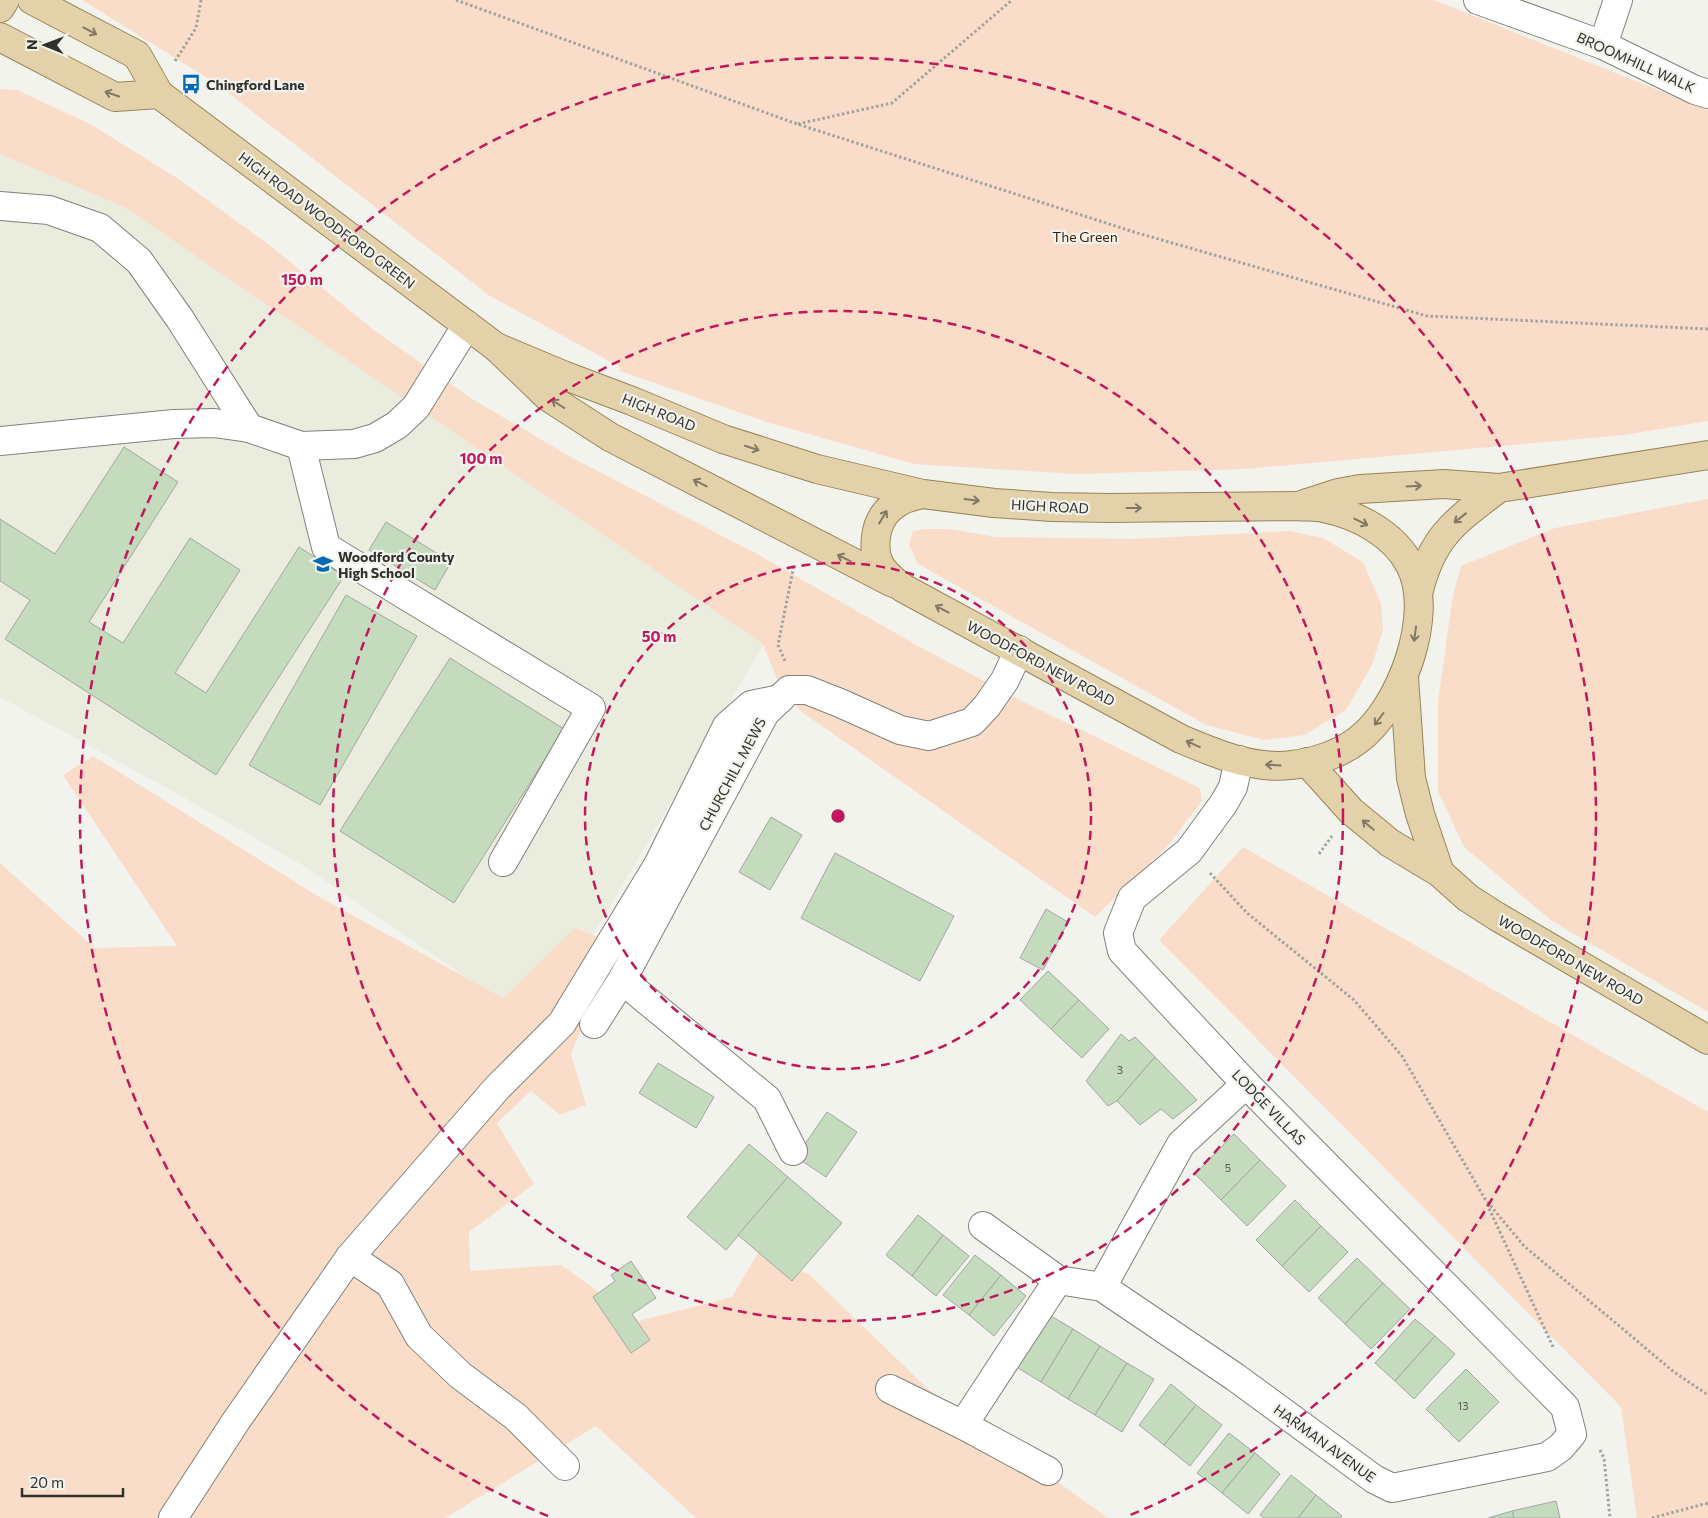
<svg xmlns="http://www.w3.org/2000/svg" width="1708" height="1518" viewBox="0 0 1708 1518" font-family="Commissioner,sans-serif">
	<style>
		.built { fill: #eaecde }
		.green { fill: #faddc8 }
		.building { fill: #c4dbbe; stroke: #a2a7a1 }
		.lines { fill: none; stroke-linecap: round; stroke-linejoin: round }
		.minor-casing { stroke: #81827c; stroke-width: 30 }
		.major-casing { stroke: #998459; stroke-width: 30 }
		.path { stroke: #a3a39f; stroke-width: 3; stroke-dasharray: 2.5 2.5; stroke-linecap: butt }
		.minor { stroke: #fff; stroke-width: 28 }
		.major { stroke: #e3d1aa; stroke-width: 28 }
		.oneway { stroke: #817865 }
		.ring { fill: none; stroke: #c2185b; stroke-width: 2.5; stroke-dasharray: 9 6 }
		.labels { text-anchor: middle; dominant-baseline: central; stroke-width: 4.5; stroke-linejoin: round; paint-order: stroke }
		.number-label { font-size: 11px; fill: #555b51 }
		.street-label { font-size: 14px; fill: #30302d; stroke: #f3f3ed }
		.poi-label { font-size: 14px; font-weight: bold; fill: #30302d; stroke: #f3f3ed; text-anchor: start }
		.park-label { font-size: 14px; fill: #402107; stroke: #f3f3ed }
		.centre { fill: #c2185b; stroke: #f3f3ed; stroke-width: 2.5 }
		.ring-label { font-size: 15px; text-anchor: middle; font-weight: bold; fill: #c2185b; stroke: #f3f3ed; stroke-width: 4.5; stroke-linejoin: round; paint-order: stroke }
	</style>
	<rect width="100%" height="100%" fill="#f3f3ed"/>
	<!-- built -->
	<path class="built" d="M0,154L124,207L764,644L539,1027L299,863L174,792L0,697Z"/>
	<!-- green -->
	<g class="green">
		<path d="M82,0H1434L1708,110V421L1624,435L1245,469L1076,474L914,464L767,422L620,371V367L490,296L218,85Z"/>
		<path d="M0,89L17,90L92,125L177,178L268,244L374,330L474,400L569,456L759,555L920,647L1026,703L1200,788L1202,801L1166,848L1095,917L799,710L777,679L763,644L124,207L0,154Z"/>
		<path d="M1708,499V1012L1552,921L1464,847L1438,791V701L1453,595L1461,566L1555,528Z"/>
		<path d="M926,529H949L996,537L1132,539L1290,531L1323,538L1363,562L1381,603L1383,630L1372,665L1346,710L1304,735L1264,740L1206,725L918,564L909,545L913,531Z"/>
		<path d="M93,756L321,898L503,998L575,928L617,945L571,1054L586,1105L560,1115L531,1091L497,1123L534,1184L469,1232L470,1271L561,1265L639,1321L732,1297L759,1251L810,1275L927,1388L1108,1518H696L596,1426L445,1518H0V863L95,948L177,946L63,775Z"/>
		<path d="M1243,847L1708,1112V1518H1637L1621,1407L1159,940Z"/>
	</g>
	<!-- building -->
	<g class="building">
		<path d="M124,447L178,482L89,622L123,643L190,538L240,570L175,673L206,693L299,547L344,576L216,775L5,639L30,600L0,581V519L55,554Z"/>
		<path d="M386,522L451,562L435,590L369,550Z"/>
		<path d="M346,595L417,636L320,805L249,765Z"/>
		<path d="M450,658L564,729L454,903L340,831Z"/>
		<path d="M771,817L802,835L770,890L739,872Z"/>
		<path d="M835,853L954,916L920,981L801,918Z"/>
		<path d="M1046,909L1068,922L1043,970L1020,958Z"/>
		<path d="M1048,971L1079,1000L1051,1029L1020,1000Z"/>
		<path d="M1079,1000L1109,1029L1082,1058L1051,1029Z"/>
		<path d="M1121,1034L1129,1041L1135,1037L1155,1057L1117,1101L1108,1106L1086,1081Z"/>
		<path d="M1155,1057L1197,1100L1173,1119L1161,1109L1140,1125L1117,1101Z"/>
		<path d="M658,1063L714,1097L696,1128L639,1093Z"/>
		<path d="M827,1112L857,1132L826,1177L796,1157Z"/>
		<path d="M1234,1134L1260,1160L1221,1200L1195,1174Z"/>
		<path d="M749,1144L788,1177L726,1250L687,1217Z"/>
		<path d="M1260,1160L1286,1186L1247,1226L1221,1200Z"/>
		<path d="M788,1177L842,1223L792,1281L738,1235Z"/>
		<path d="M1295,1200L1321,1226L1282,1266L1256,1240Z"/>
		<path d="M918,1215L943,1235L912,1276L886,1255Z"/>
		<path d="M1321,1226L1348,1252L1309,1292L1282,1266Z"/>
		<path d="M943,1235L969,1256L936,1296L912,1276Z"/>
		<path d="M975,1255L1001,1275L969,1315L943,1295Z"/>
		<path d="M1357,1258L1383,1283L1345,1324L1318,1298Z"/>
		<path d="M631,1261L656,1298L632,1314L650,1340L631,1353L593,1297L615,1281L611,1275Z"/>
		<path d="M1001,1275L1026,1296L994,1336L969,1315Z"/>
		<path d="M1383,1283L1410,1309L1371,1349L1345,1324Z"/>
		<path d="M1046,1313L1073,1329L1041,1382L1013,1365Z"/>
		<path d="M1415,1319L1435,1336L1395,1381L1375,1363Z"/>
		<path d="M1073,1329L1100,1346L1068,1399L1041,1382Z"/>
		<path d="M1435,1336L1455,1354L1414,1399L1395,1381Z"/>
		<path d="M1100,1346L1127,1363L1095,1415L1068,1399Z"/>
		<path d="M1127,1363L1154,1379L1122,1432L1095,1415Z"/>
		<path d="M1466,1369L1499,1402L1459,1442L1426,1409Z"/>
		<path d="M1171,1384L1196,1405L1164,1445L1139,1425Z"/>
		<path d="M1196,1405L1222,1425L1190,1466L1164,1445Z"/>
		<path d="M1229,1433L1255,1453L1222,1493L1197,1473Z"/>
		<path d="M1255,1453L1280,1474L1248,1514L1222,1493Z"/>
		<path d="M1291,1475L1316,1495L1298,1518H1264L1260,1515Z"/>
		<path d="M1316,1495L1342,1516L1340,1518H1298Z"/>
		<path d="M1556,1501L1560,1518H1514L1512,1511Z"/>
		<path d="M1512,1511L1514,1518H1488Z"/>
	</g>
	<g class="lines">
		<defs>
			<g id="minor">
				<path d="M1478,0L1603,45L1695,90L1708,94"/>
				<path d="M1603,45L1618,0"/>
				<path d="M0,206L49,210L100,228L139,261L180,319L249,428"/>
				<path d="M0,441L174,424L214,423L249,428L301,446L354,444L375,438L397,425L416,407L467,325"/>
				<path d="M301,446L326,547L591,708L503,862"/>
				<path d="M622,980L767,1099L793,1151"/>
				<path d="M594,1024L622,980L765,713L789,690H807L840,703L900,730L929,736L972,722L987,706L1005,680L1019,650"/>
				<path d="M983,1226L1058,1280L1102,1287L1235,1377L1374,1479L1392,1488L1547,1457L1561,1447L1572,1434L1565,1407L1246,1084L1122,951L1118,933L1132,898L1189,851L1224,803L1233,787L1239,760"/>
				<path d="M350,1257L390,1284L419,1336L460,1375L516,1417L565,1466"/>
				<path d="M1102,1287L1181,1144L1246,1084"/>
				<path d="M890,1389L963,1425L1048,1471"/>
				<path d="M963,1425L1058,1280"/>
				<path d="M173,1518L236,1421L350,1257L497,1088L562,1023L658,865L727,726L751,705L780,699"/>
			</g>
			<g id="major">
				<path d="M32,0L137,55L159,94L496,347L548,397L610,437L893,583"/>
				<path d="M0,8L5,0"/>
				<path d="M0,37L115,97L159,94"/>
				<path d="M496,347L563,375L632,401L723,439L817,469L923,494L994,503L1052,507L1110,508L1298,506C1306,507 1316,506 1324,508C1358,515 1394,534 1410,565C1436,614 1400,709 1358,740C1340,754 1313,763 1291,765C1254,770 1214,753 1181,739L903,588C894,581 884,574 879,563C875,555 875,545 876,537C879,510 899,498 923,494"/>
				<path d="M1304,504L1338,493L1360,489L1444,484L1499,488L1708,455"/>
				<path d="M1419,590C1433,535 1456,521 1499,488"/>
				<path d="M1404,677L1411,778L1420,814L1440,873"/>
				<path d="M1307,762L1351,811L1390,843L1440,873L1468,898L1496,916L1708,1040"/>
			</g>
		</defs>
		<!-- minor casing -->
		<use href="#minor" class="minor-casing"/>
		<!-- major casing -->
		<use href="#major" class="major-casing"/>
		<!-- path -->
		<g class="path">
			<path d="M456,0L797,124L1134,232L1427,316L1708,329"/>
			<path d="M175,61L196,28L201,0"/>
			<path d="M798,124L892,103L1012,0"/>
			<path d="M785,661L778,645L794,565"/>
			<path d="M1319,854L1332,836"/>
			<path d="M1210,873L1247,913L1354,1000L1402,1056L1485,1199L1524,1246L1674,1372L1708,1395"/>
			<path d="M1487,1204L1554,1349"/>
			<path d="M1600,1450L1604,1458L1610,1518"/>
			<path d="M1652,1518L1708,1503"/>
		</g>
		<!-- minor -->
		<use href="#minor" class="minor"/>
		<!-- major -->
		<use href="#major" class="major"/>
	</g>
	<!-- one-way arrows -->
	<defs><path id="oneway-shaft" d="M-6 0H5M1.5-3L5.5 0L1.5 3" fill="none" stroke-width="1.6" stroke-linecap="round" stroke-linejoin="round" transform="scale(1.25)"/></defs>
	<g class="oneway">
		<use href="#oneway-shaft" transform="translate(90 31) rotate(28)"/>
		<use href="#oneway-shaft" transform="translate(112 94) rotate(-161)"/>
		<use href="#oneway-shaft" transform="translate(558 404) rotate(-148)"/>
		<use href="#oneway-shaft" transform="translate(752 448) rotate(18)"/>
		<use href="#oneway-shaft" transform="translate(700 483) rotate(-153)"/>
		<use href="#oneway-shaft" transform="translate(1414 486) rotate(-3)"/>
		<use href="#oneway-shaft" transform="translate(972 500) rotate(7)"/>
		<use href="#oneway-shaft" transform="translate(1134 508)"/>
		<use href="#oneway-shaft" transform="translate(883 517) rotate(-59)"/>
		<use href="#oneway-shaft" transform="translate(1460 518) rotate(142)"/>
		<use href="#oneway-shaft" transform="translate(1361 522) rotate(26)"/>
		<use href="#oneway-shaft" transform="translate(844 558) rotate(-153)"/>
		<use href="#oneway-shaft" transform="translate(942 609) rotate(-152)"/>
		<use href="#oneway-shaft" transform="translate(1415 634) rotate(98)"/>
		<use href="#oneway-shaft" transform="translate(1379 719) rotate(127)"/>
		<use href="#oneway-shaft" transform="translate(1193 744) rotate(-156)"/>
		<use href="#oneway-shaft" transform="translate(1273 765) rotate(-177)"/>
		<use href="#oneway-shaft" transform="translate(1368 825) rotate(-140)"/>
	</g>
	<!-- distance rings -->
	<g class="ring">
		<circle cx="838" cy="816" r="253"/>
		<circle cx="838" cy="816" r="505"/>
		<path d="M548 1516A758 758 0 1 1 1128 1516"/>
	</g>
	<!-- icons -->
	<defs>
		<symbol id="bus-bare" viewBox="-9 -9 18 18"><path d="M-5-6H5V4H4V6H2V4H-2V6H-4V4H-5ZM-3.5-4V0h7V-4ZM-3.5 1.2v1.5H-2V1.2ZM2 1.2v1.5H3.5V1.2Z" fill="#0369b5" stroke="#f3f3ed" stroke-width="2.5" paint-order="stroke"/></symbol>
		<symbol id="school-bare" viewBox="-9 -9 18 18"><path d="M0-5L7-2L0 1L-7-2ZM-4 1L0 2.5L4 1V4Q0 6-4 4Z" fill="#0369b5" stroke="#f3f3ed" stroke-width="2.5" paint-order="stroke"/></symbol>
	</defs>
	<g fill-rule="evenodd">
		<use href="#bus-bare" x="177" y="70" width="28" height="28"/>
		<use href="#school-bare" x="309" y="550" width="28" height="28"/>
	</g>
	<g class="labels">
		<!-- number labels -->
		<g class="number-label">
			<text x="1120" y="1069">3</text>
			<text x="1228" y="1167">5</text>
			<text x="1463" y="1405">13</text>
		</g>
		<!-- street labels -->
		<g class="street-label">
			<text transform="translate(1636 62) rotate(24)">BROOMHILL WALK</text>
			<text transform="translate(327 220) rotate(37)">HIGH ROAD WOODFORD GREEN</text>
			<text transform="translate(659 412) rotate(22)">HIGH ROAD</text>
			<text transform="translate(1050 506) rotate(3)">HIGH ROAD</text>
			<text transform="translate(1041 663) rotate(28)">WOODFORD NEW ROAD</text>
			<text transform="translate(732 774) rotate(-62)">CHURCHILL MEWS</text>
			<text transform="translate(1571 960) rotate(30)">WOODFORD NEW ROAD</text>
			<text transform="translate(1269 1107) rotate(46)">LODGE VILLAS</text>
			<text transform="translate(1325 1443) rotate(36)">HARMAN AVENUE</text>
		</g>
		<!-- poi labels -->
		<g class="poi-label">
			<text x="206" y="84">Chingford Lane</text>
			<text x="338" y="556">Woodford County<tspan x="338" dy="16">High School</tspan></text>
		</g>
		<!-- park labels -->
		<g class="park-label">
			<text x="1085" y="236">The Green</text>
		</g>
	</g>
	<circle cx="838" cy="816" r="8" class="centre"/>
	<g class="ring-label">
		<text x="302" y="285">150 m</text>
		<text x="481" y="464">100 m</text>
		<text x="659" y="642">50 m</text>
	</g>
	<!-- north arrow -->
	<g transform="translate(45 45) rotate(271)" stroke="#f3f3ed" stroke-width="4" paint-order="stroke">
	<path d="M0-4L9 19L0 12L-9 19Z" fill="#30302d"/>
	<text y="-8" font-size="14" font-weight="bold" text-anchor="middle" fill="#30302d">N</text>
	</g>
	<!-- scale -->
	<path d="M22 1488v8h101v-8" fill="none" stroke="#30302d" stroke-width="2.5"/>
	<text x="30" y="1488" font-size="15" fill="#30302d" stroke="#f3f3ed" stroke-width="4" paint-order="stroke">20 m</text>
</svg>
